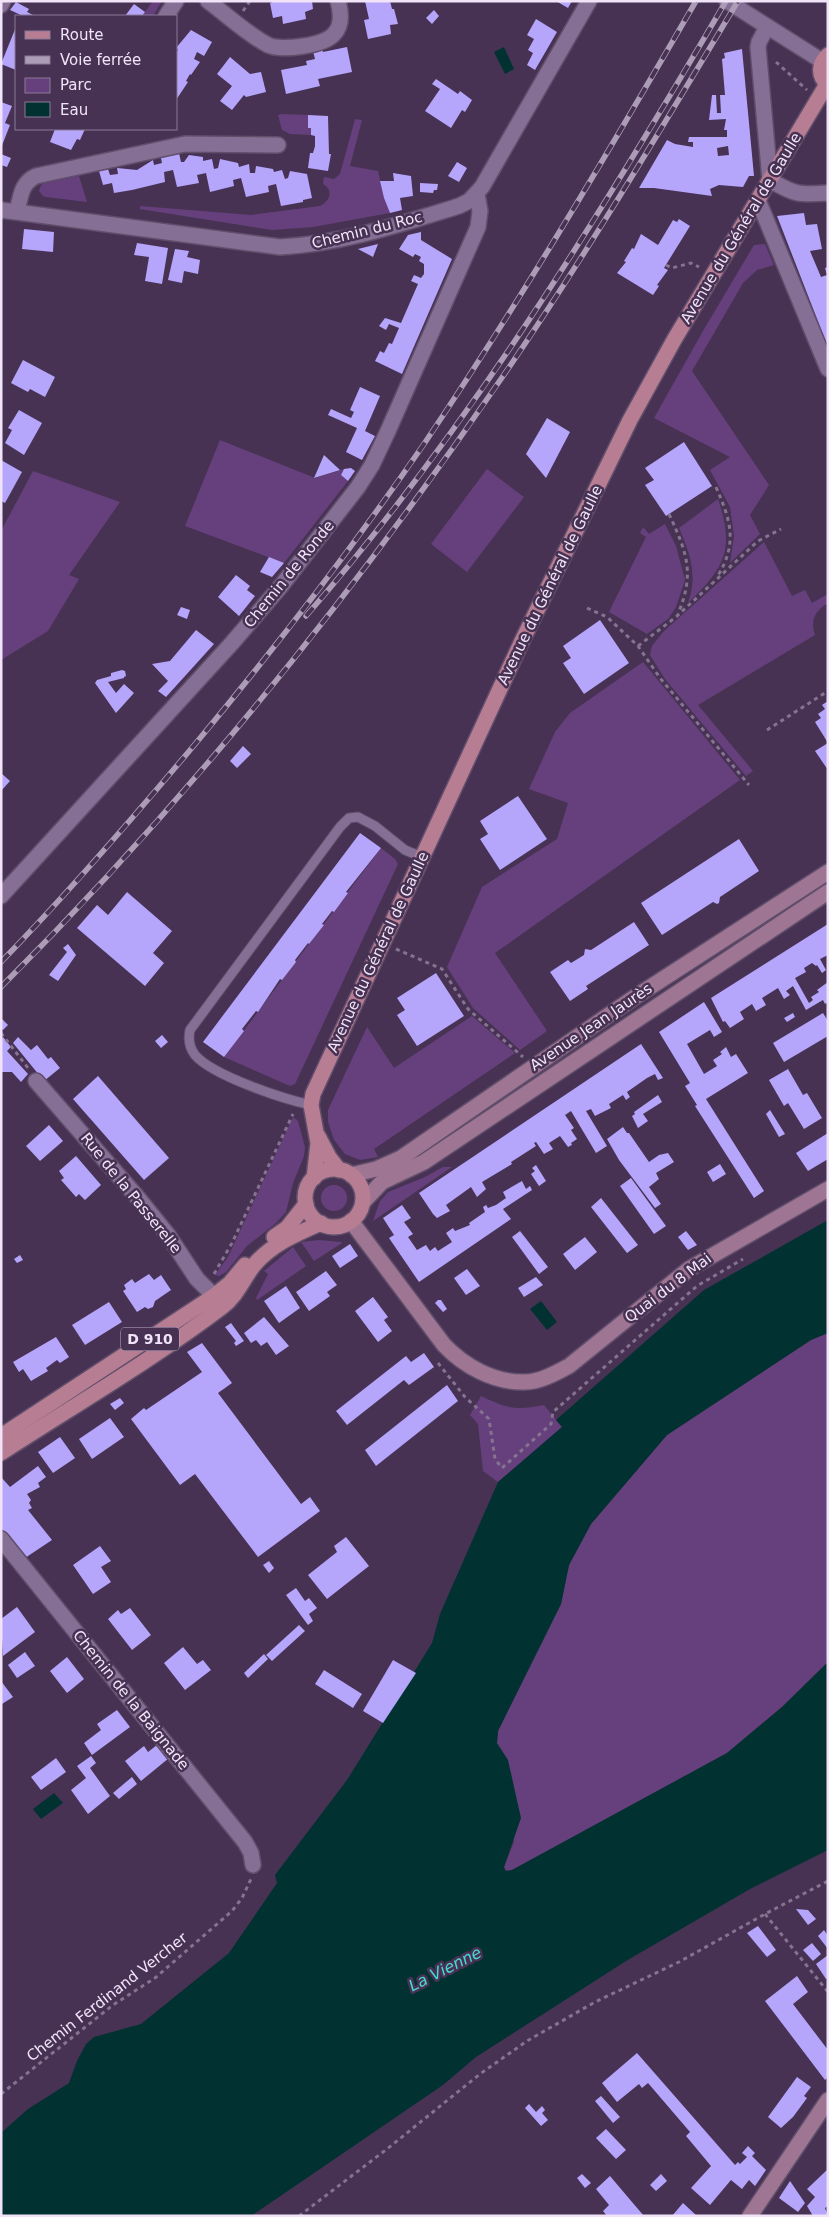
<svg xmlns="http://www.w3.org/2000/svg" width="829" height="2217" viewBox="0 0 829 2217" font-family="'DejaVu Sans',sans-serif">
	<style>
		.green { fill: #66407c }
		.water { fill: #013231 }
		.building { fill: #b5a5fb; fill-rule: evenodd }
		.lines { fill: none; stroke-linecap: round; stroke-linejoin: round }
		.lane-casing { stroke: #604e6b; stroke-width: 11 }
		.street-casing { stroke: #604e6b; stroke-width: 18 }
		.secondary-casing { stroke: #604e6b; stroke-width: 18 }
		.primary-casing { stroke: #604e6b; stroke-width: 18 }
		.path { stroke: #857390; stroke-width: 3; stroke-dasharray: 4 4; stroke-linecap: butt }
		.lane { stroke: #866f94; stroke-width: 9 }
		.street { stroke: #866f94; stroke-width: 15 }
		.secondary { stroke: #9e7693; stroke-width: 15 }
		.primary { stroke: #b77d92; stroke-width: 15 }
		.rail-casing { stroke: #ac9cb6; stroke-width: 5.5 }
		.rail { stroke: #473254; stroke-width: 4; stroke-dasharray: 11; stroke-linecap: butt }
		.labels { text-anchor: middle; dominant-baseline: central; stroke-width: 5; stroke-linejoin: round; paint-order: stroke }
		.shield { fill: #473254; stroke: #beafc8; stroke-width: 1 }
		.shield-label { font-size: 14px; font-weight: bold; fill: #f1e4f9 }
		.street-label { font-size: 15px; fill: #f1e4f9; stroke: #473254 }
		.water-label { font-size: 16px; font-style: italic; fill: #48d9d4; stroke: #473254 }
	</style>
	<rect width="100%" height="100%" fill="#473254"/>
	<!-- green -->
	<g class="green">
		<path d="M153,1H162L153,16H142Z"/>
		<path d="M282,114L308,115V128H311V135L290,134L282,130L278,115Z"/>
		<path d="M355,119L362,120L350,166L378,171L384,198L390,213L313,227L272,230L140,209V206L251,215L320,206C330,201 334,190 323,184L324,177L334,179L340,174Z"/>
		<path d="M79,176L87,202L46,197L43,196L39,191L41,185L44,183Z"/>
		<path d="M765,244L774,265L757,270L743,283L692,371L769,485L750,515L760,534L730,563L734,536L730,507L710,470L730,457L654,418L703,331L754,245Z"/>
		<path d="M220,440L315,478L344,469L341,475L348,481L284,563L185,526Z"/>
		<path d="M487,469L524,497L467,572L431,544Z"/>
		<path d="M33,471L120,502L69,575L79,579L48,631L1,660V531Z"/>
		<path d="M718,499C735,550 725,567 688,603C698,576 690,553 679,528Z"/>
		<path d="M665,524L676,546L685,580L676,607L668,619L647,634L609,612L646,537L640,533L643,527L649,534Z"/>
		<path d="M764,542L792,596L805,590L812,603L828,594V603C815,611 810,620 815,635L698,705L753,771L746,776L665,679L650,655L652,646L663,632Z"/>
		<path d="M643,662L740,780L495,953L547,1031L520,1050L473,1008L447,967L482,887L557,839L568,803L529,789L555,732L570,713Z"/>
		<path d="M381,848L395,859L398,864L295,1084L290,1086L224,1057Z"/>
		<path d="M472,1016L515,1053L374,1149L378,1157L360,1160L345,1154L334,1140L328,1122V1110L367,1027L394,1068Z"/>
		<path d="M293,1117L298,1121L305,1147L304,1156L293,1183L286,1212L276,1223L247,1246L226,1272L219,1276L215,1275L228,1257Z"/>
		<path d="M443,1167H452L373,1221L380,1201L388,1192L425,1177Z"/>
		<circle cx="334" cy="1198" r="13"/>
		<path d="M319,1240L341,1242L342,1243L314,1261L301,1242Z"/>
		<path d="M293,1247L306,1266L257,1300L256,1298L268,1274L264,1271Z"/>
		<path d="M828,1333V1662L782,1707L727,1753L512,1870L505,1871L504,1867L514,1842L497,1743L498,1731L561,1604L569,1565L591,1524L667,1435L811,1340Z"/>
		<path d="M481,1396C506,1408 515,1411 544,1405L562,1427L498,1482L483,1471L478,1424L470,1415Z"/>
	</g>
	<!-- water -->
	<g class="water">
		<path d="M504,47L514,69L505,74L494,52Z"/>
		<path d="M828,1220V1333L811,1340L667,1435L591,1524L569,1565L561,1604L498,1731L497,1743L508,1760L521,1818L504,1867L506,1871L512,1870L727,1753L782,1707L828,1662V1850L750,1889L626,1961L476,2057L443,2085L251,2216H1V2133L28,2109L69,2083L77,2061L86,2044L94,2037L141,2024L229,1953L277,1883L275,1875L347,1780L432,1643L440,1614L498,1482L562,1427L556,1420L704,1290Z"/>
		<path d="M541,1301L557,1322L547,1330L530,1309Z"/>
		<path d="M54,1793L63,1803L41,1819L33,1809Z"/>
	</g>
	<!-- building -->
	<g class="building">
		<path d="M276,1H312L313,9L305,12L306,19L283,24L282,16L273,18L270,3Z"/>
		<path d="M365,1H390L392,9H394L398,24L390,25L391,34L368,39L364,20L369,19Z"/>
		<path d="M556,1H572L568,8Z"/>
		<path d="M16,2L29,9L27,12L35,16H23L10,10Z"/>
		<path d="M134,4L145,12L142,16H125Z"/>
		<path d="M434,10L439,16L432,24L426,18Z"/>
		<path d="M536,19L557,32L535,70L527,65L533,53L528,50L534,39L527,35Z"/>
		<path d="M16,27V70L1,64Z"/>
		<path d="M191,30L212,42L204,56L197,52L194,59L200,62L191,75L190,74L186,81L188,82L176,100V53L178,50L176,48Z"/>
		<path d="M347,47L352,72L318,79L320,86L286,94L281,70L307,65L306,61L315,59L313,51L322,49L323,52Z"/>
		<path d="M742,49L754,176H749L743,187L719,185L710,189L712,196L654,188H639L667,140L675,144L693,147V142H688L689,137H727V130H724L726,119L709,120L712,95H716L717,113H721L720,95H725L722,59L725,58L724,53ZM728,146L729,155L718,156L717,148Z"/>
		<path d="M230,57L250,74L261,72L266,92L246,97L244,95L232,110L220,101L232,86L217,74Z"/>
		<path d="M436,79L458,94L460,91L472,100L465,112L462,110L451,128L425,111L440,89L432,84Z"/>
		<path d="M1,102L12,106L5,123L10,125L1,148Z"/>
		<path d="M308,115L328,116L329,154H331L328,171L308,168L310,153H313L315,146V136L311,135V128H308Z"/>
		<path d="M55,129H85L80,140L77,139L71,150L50,142Z"/>
		<path d="M179,153L181,162H184L189,155L203,157V161L212,159L214,169L218,168L220,159L238,163L239,167L249,164L250,173H255L256,166L273,169L274,172L282,170L285,179L288,178L290,171L307,174L312,198L303,200V202L281,206L276,184L268,186L269,192L246,197L241,178L233,180L234,186L210,192L206,173L197,175L199,183L177,187L173,170L164,172L165,182L132,190L114,193L112,183L103,185L99,171L108,169L110,175L118,174L117,168L137,170L153,160L154,165L162,163L161,158Z"/>
		<path d="M1,154L11,158L7,167L1,165Z"/>
		<path d="M457,162L467,168L459,182L448,176Z"/>
		<path d="M393,173L411,176L413,196L400,198L402,210L390,213L384,198L380,181H394Z"/>
		<path d="M420,183L438,184L437,190H434L433,193L420,192Z"/>
		<path d="M804,213L806,225L817,224L822,249L810,251L821,277L827,275L825,268L828,267V347L777,216Z"/>
		<path d="M679,219L690,226L664,268L668,270L657,285L659,286L653,295L617,273L626,262L624,261L632,248L634,249L641,234L658,245L673,220L677,222Z"/>
		<path d="M24,229L54,232L53,252L22,249Z"/>
		<path d="M421,232V240L452,259L402,374L375,361L380,351L384,353L389,343L392,344L399,328L389,324L386,330L379,326L385,318L401,323L418,284L411,281L414,275L421,278L424,274V264L419,261L421,257L415,254L413,257L399,249L408,235Z"/>
		<path d="M137,243L168,248L162,284L145,281L149,257L134,255Z"/>
		<path d="M378,244L373,257L358,249Z"/>
		<path d="M175,249L189,251L187,257L200,260L198,274L184,271L182,283L168,280Z"/>
		<path d="M23,360L55,377L45,397L30,389L28,392L11,383Z"/>
		<path d="M360,387L380,396L365,431L375,436L362,460L346,452L357,428L328,415L331,409L351,418L354,412L350,410Z"/>
		<path d="M19,410L42,423L24,455L5,443L12,430L8,428Z"/>
		<path d="M547,418L570,432L546,478L526,454Z"/>
		<path d="M684,442L712,486L666,516L645,485L654,480L645,468Z"/>
		<path d="M324,455L340,470L314,478Z"/>
		<path d="M1,460L22,472L5,503L1,501Z"/>
		<path d="M351,468L355,471L348,481L341,475L344,469Z"/>
		<path d="M269,557L284,563L272,577L260,572Z"/>
		<path d="M236,575L250,586L247,590L255,596L239,616L218,597Z"/>
		<path d="M181,607L190,610L187,619L177,615Z"/>
		<path d="M600,620L629,663L584,694L563,663L571,658L563,646Z"/>
		<path d="M196,630L214,644L166,697L158,691L168,681L152,664L170,661Z"/>
		<path d="M122,670L125,671L126,676L124,677V678L108,682L116,693L124,684L134,693L116,713L95,683L97,680L111,676V673Z"/>
		<path d="M828,701V743L815,722L821,718L818,714L825,709L822,705Z"/>
		<path d="M828,743V770L815,751Z"/>
		<path d="M243,746L251,754L237,768L230,761Z"/>
		<path d="M1,773L10,781L1,791Z"/>
		<path d="M518,796L547,839L500,870L480,839L488,834L480,821Z"/>
		<path d="M360,833L381,848L346,892L348,893L334,912L332,911L322,924L324,925L309,944L308,943L295,960L296,962L282,980L280,979L258,1012L256,1011L242,1029L244,1031L224,1057L203,1042Z"/>
		<path d="M739,839L759,871L720,897L719,903L717,904L713,902L662,935L641,903Z"/>
		<path d="M127,892L172,931L153,953L164,963L145,986L77,928L97,905L108,915Z"/>
		<path d="M634,922L649,945L586,986L588,989L570,1001L550,972L568,960L571,963L584,955L585,949L591,950Z"/>
		<path d="M828,924V955L820,959L826,970L822,973L817,965L816,966L812,963L804,968L806,972L795,978L809,1003L813,1000L811,997L819,992L817,990L828,982V1002L825,1004L823,1000L806,1010L793,986L786,991L790,995L784,999L778,988L762,998L766,1005L756,1011L752,1004L740,1012L744,1019L730,1028L725,1021L723,1022L711,998Z"/>
		<path d="M68,944L76,955L58,981L49,975L67,952L63,948Z"/>
		<path d="M436,973L464,1016L417,1046L397,1015L405,1010L397,998Z"/>
		<path d="M704,1002L722,1032L714,1037L710,1030L687,1044L704,1074L717,1066L713,1060L722,1054L720,1052L726,1047L731,1057L736,1054L748,1073L706,1099L764,1191L754,1198L695,1106L697,1105L685,1086L690,1083L659,1032Z"/>
		<path d="M793,1013L795,1017L787,1022L784,1018Z"/>
		<path d="M823,1013L828,1021V1036L784,1062L773,1043Z"/>
		<path d="M1,1018L8,1025L3,1030L1,1028Z"/>
		<path d="M162,1035L168,1042L161,1048L155,1041Z"/>
		<path d="M3,1037L11,1047L7,1051L28,1074L21,1082L12,1072H1V1039Z"/>
		<path d="M18,1037L31,1050L37,1045L48,1059L51,1057L60,1068L44,1081L13,1043Z"/>
		<path d="M641,1044L663,1078L658,1080L655,1074L647,1078L627,1092L630,1097L626,1100L623,1095L609,1104L611,1108L595,1116L591,1109L586,1111L607,1146L596,1153L571,1111L565,1115L574,1128L571,1130L577,1139L571,1143L572,1145L568,1147L560,1136L549,1143L553,1149L544,1154L536,1142L534,1143L536,1146L511,1162L512,1164L482,1182L486,1189L477,1197L471,1187L446,1205L450,1211L437,1218L433,1214L419,1193Z"/>
		<path d="M788,1069L803,1095L807,1093L822,1118L804,1129L788,1103L784,1106L769,1080Z"/>
		<path d="M98,1076L169,1158L144,1180L73,1099Z"/>
		<path d="M658,1095L662,1102L643,1114L648,1121L638,1128L632,1116L635,1114L634,1112Z"/>
		<path d="M770,1110L785,1134L779,1137L766,1114Z"/>
		<path d="M49,1125L63,1141L40,1161L26,1146Z"/>
		<path d="M623,1127L627,1133H629L649,1162L659,1155L668,1153L674,1162L656,1173L659,1179L649,1187L661,1204L655,1208L619,1160L607,1139Z"/>
		<path d="M828,1133V1159L808,1171L796,1153Z"/>
		<path d="M76,1156L101,1185L85,1200L79,1194L76,1197L61,1180L64,1178L59,1171Z"/>
		<path d="M720,1164L726,1174L713,1182L707,1172Z"/>
		<path d="M536,1165L546,1181L539,1186L531,1174L535,1171L532,1168Z"/>
		<path d="M631,1178L666,1226L654,1234L620,1186Z"/>
		<path d="M522,1181L526,1189L530,1186L532,1190L503,1209L511,1219L419,1282L389,1238L394,1235L383,1218L402,1205L411,1218L404,1222L413,1234L408,1237L417,1250L426,1245L430,1251L435,1247L438,1251L452,1242L446,1233L453,1228L455,1231L470,1225L469,1223L485,1212L483,1207L486,1205L488,1208L496,1205L506,1198L503,1192Z"/>
		<path d="M601,1198L638,1245L627,1253L591,1207Z"/>
		<path d="M520,1231L548,1267L539,1274L512,1237Z"/>
		<path d="M686,1231L697,1245L688,1250L678,1237Z"/>
		<path d="M585,1237L597,1252L575,1270L563,1254Z"/>
		<path d="M350,1244L358,1256L340,1268L332,1256Z"/>
		<path d="M20,1255L23,1260L17,1263L14,1259Z"/>
		<path d="M467,1269L480,1286L466,1295L454,1278Z"/>
		<path d="M326,1271L337,1285L327,1292L330,1296L309,1311L296,1292Z"/>
		<path d="M149,1274L154,1280L161,1275L171,1290L155,1301L153,1307L148,1309L145,1307L137,1312L123,1291L126,1289L124,1285L132,1279L135,1283Z"/>
		<path d="M536,1277L543,1285L524,1297L518,1288Z"/>
		<path d="M286,1286L300,1308L279,1323L264,1301Z"/>
		<path d="M373,1297L388,1317L384,1320L392,1331L378,1342L355,1311Z"/>
		<path d="M438,1300H441L447,1309L443,1312L435,1303Z"/>
		<path d="M109,1302L122,1322L85,1345L72,1325Z"/>
		<path d="M264,1317L289,1346L276,1355L267,1342L261,1346L256,1340L251,1343L244,1333Z"/>
		<path d="M231,1323L244,1341L236,1346L234,1343L236,1341L225,1327Z"/>
		<path d="M56,1337L69,1357L60,1363L57,1360L46,1368L48,1371L31,1381L23,1369L19,1372L13,1362Z"/>
		<path d="M202,1343L232,1383L218,1393L301,1504L310,1497L320,1511L258,1557L195,1474L180,1485L131,1419L144,1408L146,1410L202,1372L187,1352Z"/>
		<path d="M424,1353L434,1367L409,1385L404,1380L347,1425L336,1411L406,1356L411,1362Z"/>
		<path d="M447,1385L458,1401L376,1466L365,1450Z"/>
		<path d="M120,1398L124,1403L115,1410L110,1404Z"/>
		<path d="M110,1418L124,1437L92,1459L79,1439Z"/>
		<path d="M60,1437L75,1458L53,1473L38,1452Z"/>
		<path d="M38,1466L46,1477L38,1483L40,1487L27,1494L31,1500L29,1503L32,1508L28,1510L52,1540L25,1558L1,1528V1477L10,1487Z"/>
		<path d="M346,1537L369,1566L327,1599L308,1575L337,1552L334,1546Z"/>
		<path d="M100,1546L111,1561L101,1567L111,1582L93,1594L73,1565Z"/>
		<path d="M269,1561L274,1568L269,1573L263,1565Z"/>
		<path d="M296,1588L305,1601L309,1598L317,1608L309,1614L313,1621L308,1625L286,1595Z"/>
		<path d="M17,1607L35,1632L3,1656L1,1619Z"/>
		<path d="M130,1608L151,1635L132,1650L108,1619L118,1610L121,1614Z"/>
		<path d="M299,1625L305,1631L272,1661L266,1655Z"/>
		<path d="M183,1647L197,1664L203,1660L211,1670L185,1690L164,1663Z"/>
		<path d="M25,1652L35,1666L17,1678L8,1665Z"/>
		<path d="M264,1654L268,1659L248,1678L244,1673Z"/>
		<path d="M67,1657L84,1679L67,1693L50,1671Z"/>
		<path d="M393,1660L416,1673L383,1723L363,1711Z"/>
		<path d="M324,1670L362,1694L353,1708L315,1684Z"/>
		<path d="M1,1681L13,1697L2,1704L1,1702Z"/>
		<path d="M117,1710L130,1727L92,1755L84,1743L101,1730L97,1724Z"/>
		<path d="M157,1745L169,1758L141,1781L125,1761L144,1746L148,1752Z"/>
		<path d="M91,1756L96,1763L90,1768L110,1796L88,1814L71,1790L86,1778L77,1766Z"/>
		<path d="M56,1758L66,1772L41,1790L31,1777Z"/>
		<path d="M132,1777L137,1784L119,1799L113,1793Z"/>
		<path d="M796,1909L808,1910L816,1919L808,1925Z"/>
		<path d="M758,1926L776,1950L767,1957L747,1933Z"/>
		<path d="M824,1930L828,1936V1949L818,1936Z"/>
		<path d="M812,1943L821,1954L813,1961L803,1950Z"/>
		<path d="M828,1955V1978L826,1979L816,1964Z"/>
		<path d="M797,1976L808,1992L793,2004L828,2050V2077L825,2080L765,2001Z"/>
		<path d="M637,2053L735,2165L738,2162L740,2164L747,2157L742,2153L748,2146L755,2153L752,2156L766,2170L755,2186L749,2180L742,2189L731,2180L710,2205L691,2188L711,2166L686,2136L690,2132L648,2083L642,2088L639,2084L617,2102L602,2083Z"/>
		<path d="M797,2077L811,2087L804,2096L807,2098L793,2117L781,2128L768,2117Z"/>
		<path d="M601,2096L620,2117L613,2123L595,2101Z"/>
		<path d="M529,2104L536,2112L542,2106L545,2110L542,2113L548,2120L541,2126L525,2108Z"/>
		<path d="M606,2129L626,2150L616,2159L596,2138Z"/>
		<path d="M828,2169V2206L825,2208L828,2216H813L807,2206L815,2197L807,2189Z"/>
		<path d="M582,2174L591,2183L585,2188L577,2178Z"/>
		<path d="M661,2174L667,2181L656,2191L650,2185Z"/>
		<path d="M610,2176L632,2202L644,2216H607L603,2211L609,2205L596,2189Z"/>
		<path d="M790,2181L805,2203L798,2212L779,2198Z"/>
		<path d="M683,2203L697,2216H672Z"/>
	</g>
	<g class="lines">
		<defs>
			<path id="lane" d="M311,1105C284,1099 213,1076 195,1055C189,1047 188,1039 190,1030L340,827L349,818L358,817L375,826L405,850L422,857"/>
			<g id="street">
				<path d="M208,1C227,15 247,34 268,45C281,51 324,46 334,34C343,25 341,12 338,1"/>
				<path d="M727,1L822,61"/>
				<path d="M1,5L3,1"/>
				<path d="M166,16L176,1"/>
				<path d="M767,27L759,42L758,47L770,180C795,195 799,195 828,193"/>
				<path d="M758,200L828,369"/>
				<path d="M1,210L280,247C342,244 401,224 459,206L469,201L482,187L589,1"/>
				<path d="M17,211C21,196 21,183 36,176L185,144L278,145"/>
				<path d="M1,896L232,643L281,586L358,487L372,465L388,431L478,227L480,211L477,194"/>
				<path d="M36,1081L138,1198L168,1235L197,1279L223,1305"/>
				<path d="M1,1539L245,1842L251,1853L253,1865"/>
			</g>
			<g id="secondary">
				<path d="M351,1175L376,1169L401,1158L635,997L828,872"/>
				<path d="M363,1202L382,1182L424,1162L828,892"/>
				<path d="M351,1221L444,1345C464,1366 494,1383 525,1382C540,1382 556,1373 569,1366L689,1269L828,1189"/>
				<path d="M750,2216L828,2100"/>
			</g>
			<g id="primary">
				<path d="M828,55C818,64 818,76 828,85"/>
				<path d="M318,1136L329,1157L339,1170"/>
				<circle cx="334" cy="1198" r="29"/>
				<path d="M314,1178L318,1143L311,1105L313,1094L522,641L630,420L674,340L827,84"/>
				<path d="M274,1237L287,1228L306,1204"/>
				<path d="M1,1436L214,1296L230,1283L245,1265"/>
				<path d="M1,1453C75,1405 152,1360 222,1307C237,1296 243,1279 254,1265C272,1244 296,1234 321,1223"/>
			</g>
		</defs>
		<!-- lane casing -->
		<use href="#lane" class="lane-casing"/>
		<!-- street casing -->
		<use href="#street" class="street-casing"/>
		<!-- secondary casing -->
		<use href="#secondary" class="secondary-casing"/>
		<!-- primary casing -->
		<use href="#primary" class="primary-casing"/>
		<!-- path -->
		<g class="path">
			<path d="M243,11L250,1"/>
			<path d="M776,62L807,90"/>
			<path d="M666,265L672,268L691,263L699,267"/>
			<path d="M716,487C731,521 738,544 717,577"/>
			<path d="M669,514C687,553 695,573 678,614"/>
			<path d="M587,608L607,617L638,646L660,678L749,785"/>
			<path d="M638,646L676,617L758,541L781,529"/>
			<path d="M767,730L828,691"/>
			<path d="M396,949L442,969L468,1009L523,1057"/>
			<path d="M1,1033L28,1068"/>
			<path d="M214,1274L232,1243L293,1114"/>
			<path d="M438,1363L465,1397L489,1419L495,1459L502,1468L551,1424L553,1412L697,1286L743,1259"/>
			<path d="M765,1914L828,1992"/>
			<path d="M1,2094L113,2005L155,1978L232,1911L242,1898L251,1879"/>
			<path d="M299,2216L387,2149L480,2074L527,2041L595,2002L679,1962L765,1914L828,1881"/>
		</g>
		<!-- lane -->
		<use href="#lane" class="lane"/>
		<!-- street -->
		<use href="#street" class="street"/>
		<!-- secondary -->
		<use href="#secondary" class="secondary"/>
		<!-- primary -->
		<use href="#primary" class="primary"/>
		<defs>
			<g id="rail">
				<path d="M306,616C468,430 601,214 726,1"/>
				<path d="M1,962C69,892 133,818 196,743C276,647 353,547 424,444C521,300 609,151 696,1"/>
				<path d="M1,987C187,801 352,596 501,379C585,257 661,129 738,1"/>
			</g>
		</defs>
		<!-- rail casing -->
		<use href="#rail" class="rail-casing"/>
		<!-- rail -->
		<use href="#rail" class="rail"/>
	</g>
	<g class="labels">
		<!-- shield labels -->
		<rect class="shield" x="121" y="1327.5" width="58" height="23" rx="4"/>
		<g class="shield-label">
			<text x="150" y="1339">D 910</text>
		</g>
		<!-- street labels -->
		<g class="street-label">
			<text transform="translate(741 228) rotate(-59)">Avenue du Général de Gaulle</text>
			<text transform="translate(367 230) rotate(-14)">Chemin du Roc</text>
			<text transform="translate(289 574) rotate(-51)">Chemin de Ronde</text>
			<text transform="translate(550 585) rotate(-64)">Avenue du Général de Gaulle</text>
			<text transform="translate(378 952) rotate(-65)">Avenue du Général de Gaulle</text>
			<text transform="translate(591 1027) rotate(-34)">Avenue Jean Jaurès</text>
			<text transform="translate(131 1193) rotate(51)">Rue de la Passerelle</text>
			<text transform="translate(668 1288) rotate(-37)">Quai du 8 Mai</text>
			<text transform="translate(131 1700) rotate(51)">Chemin de la Baignade</text>
			<text transform="translate(107 1997) rotate(-38)">Chemin Ferdinand Vercher</text>
		</g>
		<!-- water labels -->
		<g class="water-label">
			<text transform="translate(445 1969) rotate(-27)">La Vienne</text>
		</g>
	</g>
	<!-- border -->
	<rect width="829" height="2217" fill="none" stroke="#f1e4f9" stroke-width="5"/>
	<!-- legend -->
	<rect x="15" y="15" width="162" height="115" fill="#473254" stroke="#8b7996"/>
	<rect x="25" y="31" width="25" height="8" fill="#b77d92" stroke="#8b7996"/>
	<text x="60" y="40" font-size="15" fill="#f1e4f9">Route</text>
	<rect x="25" y="56" width="25" height="8" fill="#ac9cb6" stroke="#8b7996"/>
	<text x="60" y="65" font-size="15" fill="#f1e4f9">Voie ferrée</text>
	<rect x="25" y="78" width="25" height="15" fill="#66407c" stroke="#8b7996"/>
	<text x="60" y="90" font-size="15" fill="#f1e4f9">Parc</text>
	<rect x="25" y="102" width="25" height="15" fill="#013231" stroke="#8b7996"/>
	<text x="60" y="115" font-size="15" fill="#f1e4f9">Eau</text>
</svg>
